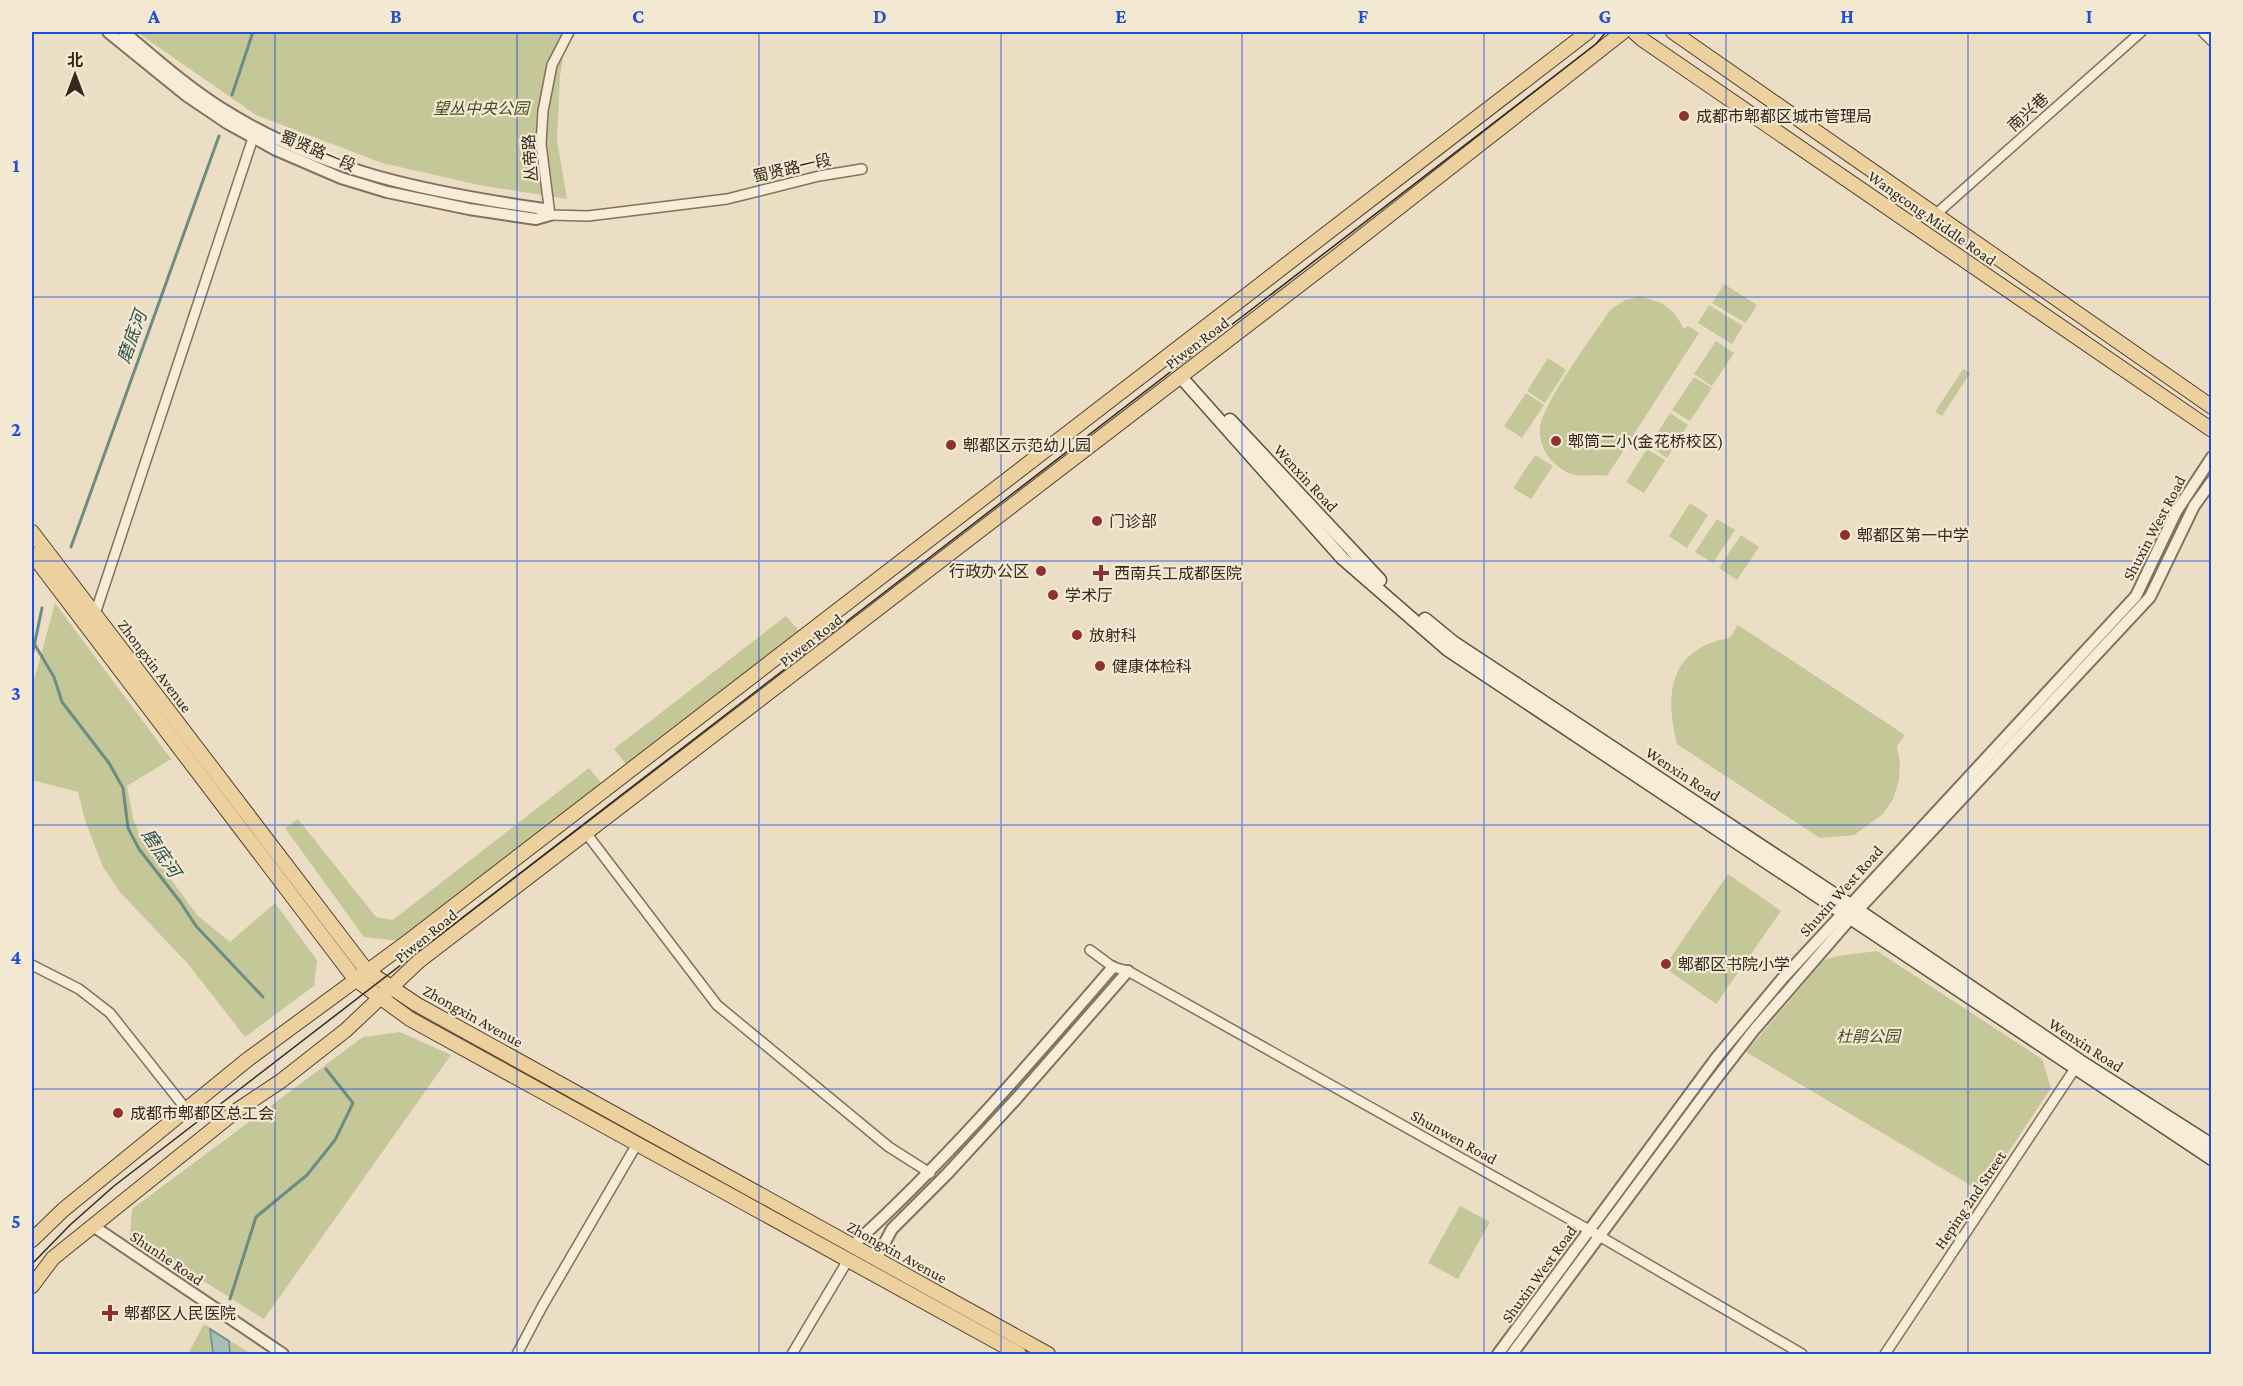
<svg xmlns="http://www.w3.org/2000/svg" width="2243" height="1386" viewBox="0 0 2243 1386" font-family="'Crimson Pro','Noto Sans SC',serif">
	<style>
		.green { fill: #c4c899 }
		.water { fill: #a6beb6; stroke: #6d8c83; stroke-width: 1.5 }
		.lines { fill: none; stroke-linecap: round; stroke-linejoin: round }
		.stream { stroke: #6d8c83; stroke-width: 3 }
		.minor-casing { stroke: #84705c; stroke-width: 12 }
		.tertiary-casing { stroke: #84705c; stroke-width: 14 }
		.secondary-casing { stroke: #66513f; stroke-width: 15 }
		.primary-casing { stroke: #523f30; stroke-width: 16 }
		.minor { stroke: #f6ecd7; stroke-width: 9 }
		.tertiary { stroke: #f6ecd7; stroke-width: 10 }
		.secondary { stroke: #f6ecd7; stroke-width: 12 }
		.primary { stroke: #ecd19e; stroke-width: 14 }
		.tram { stroke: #35291f; stroke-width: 1.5 }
		.grid { fill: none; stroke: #1d4ed8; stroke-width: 1.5; stroke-opacity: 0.55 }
		.poi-dot { fill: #8f3033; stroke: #f3e9d3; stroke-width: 2 }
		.labels { text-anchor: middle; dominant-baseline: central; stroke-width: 4.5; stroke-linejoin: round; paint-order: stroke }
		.park-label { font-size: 16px; font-style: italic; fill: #475027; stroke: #f3e9d3 }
		.street-label { font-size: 16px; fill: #35291f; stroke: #f3e9d3 }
		.poi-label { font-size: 16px; fill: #35291f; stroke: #f3e9d3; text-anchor: start }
		.water-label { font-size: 18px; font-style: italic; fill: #2f5451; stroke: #f3e9d3 }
		.neatline { fill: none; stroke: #1d4ed8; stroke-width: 2 }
		.grid-label { font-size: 20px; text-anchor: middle; font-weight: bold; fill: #1d4ed8 }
	</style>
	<rect width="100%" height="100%" fill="#ebdec4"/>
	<!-- green -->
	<g class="green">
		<path d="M137,32H567L560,76L557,140L567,199L479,185L382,163L256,115Z"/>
		<path d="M1724,284L1757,305L1746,323L1712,303Z"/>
		<path d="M1639,297C1662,300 1674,309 1684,329L1688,326L1699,333L1607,476C1595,473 1583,478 1571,474C1553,467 1538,448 1540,428C1543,402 1594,335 1610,310L1625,300Z"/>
		<path d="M1709,305L1743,326L1732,344L1698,323Z"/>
		<path d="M1716,341L1734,353L1712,386L1694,374Z"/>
		<path d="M1548,358L1566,370L1545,403L1527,391Z"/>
		<path d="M1963,369L1970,373L1942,416L1935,412Z"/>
		<path d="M1694,377L1712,388L1690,421L1672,410Z"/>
		<path d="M1526,393L1544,405L1522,438L1504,426Z"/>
		<path d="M1670,413L1688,425L1667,458L1649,446Z"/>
		<path d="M1647,449L1665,460L1644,493L1626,482Z"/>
		<path d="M1535,455L1553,466L1531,499L1513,488Z"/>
		<path d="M1690,503L1708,515L1687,548L1669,536Z"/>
		<path d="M1717,519L1735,530L1713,563L1695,552Z"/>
		<path d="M1741,535L1759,547L1737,580L1719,568Z"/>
		<path d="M55,603L171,759L127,786L133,818L141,838L197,915L230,942L275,903L317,960L314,986L245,1037L188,964L120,892L103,867L85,820L78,792L32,780V688Z"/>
		<path d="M786,616L799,631L626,764L614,749Z"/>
		<path d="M1738,625L1905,735L1897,746L1900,764L1899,780L1893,799L1883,814L1854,835L1820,838L1677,744C1664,693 1670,648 1730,638Z"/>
		<path d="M589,768L602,784L400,941L364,937L285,828L298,819L376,917L393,920Z"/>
		<path d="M1728,874L1781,911L1716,1004L1664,967Z"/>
		<path d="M1877,951L2042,1059L2051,1088L1982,1192L1746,1052L1824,960L1837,956Z"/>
		<path d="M400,1032L451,1055L264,1319L130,1235L132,1209L363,1037Z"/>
		<path d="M1460,1206L1490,1222L1458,1279L1428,1263Z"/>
		<path d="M204,1324L251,1354H188Z"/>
	</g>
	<!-- water -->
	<path class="water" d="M210,1329L229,1341L230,1354H213Z"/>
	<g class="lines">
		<!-- stream -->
		<g class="stream">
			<path d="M232,95L253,32"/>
			<path d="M71,547L219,136"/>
			<path d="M35,645L54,677L62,702L109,763L123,788L128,828L139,849L181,903L196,926L263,997"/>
			<path d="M32,656L42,608"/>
			<path d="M230,1299L256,1217L307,1175L335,1140L353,1103L326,1069"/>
		</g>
		<defs>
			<g id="minor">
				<path d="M569,32L552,65L543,111L541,144L550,215L588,216L727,199L819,176L862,169"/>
				<path d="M2203,32L2212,41"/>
				<path d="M1935,215L2141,32"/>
				<path d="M95,614L253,138"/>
				<path d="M586,833L717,1005L889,1147L930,1173"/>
				<path d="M1090,950L1113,967L1128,971L1589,1230L1802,1354"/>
				<path d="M32,965L79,989L110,1013L186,1109"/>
				<path d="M517,1354L543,1305L637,1144"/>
				<path d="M792,1354L848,1260"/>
				<path d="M1885,1354L2078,1064"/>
			</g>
			<g id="tertiary">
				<path d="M108,32L187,96L227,123L276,150L341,178L387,192L469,209L536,219L550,215L544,209C427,192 322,172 221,108C186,86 155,58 124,32"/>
				<path d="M93,1226L283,1354"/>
				<path d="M852,1246C947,1160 1029,1064 1113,967"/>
				<path d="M876,1259L892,1229L947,1174L1017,1098L1128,971"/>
				<path d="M1498,1354L1717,1057L1782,979L2136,596L2176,512L2212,457"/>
				<path d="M1512,1354L1713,1083L1754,1030L1857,911L2150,597L2194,506L2212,481"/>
			</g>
			<g id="secondary">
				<path d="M1180,376L1342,558L1448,650L2212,1159"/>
				<path d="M1230,420L1380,580"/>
				<path d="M1425,619L1453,642L1849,904L2080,1061L2212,1145"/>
			</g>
			<g id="primary">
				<path d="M1634,32L1643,40L2212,430"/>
				<path d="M1673,32L2212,407"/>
				<path d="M32,532L367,971L416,1004L1048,1354"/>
				<path d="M32,554L355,979L410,1019L1019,1354"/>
				<path d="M32,1240L63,1210L247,1060L406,943L1588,32"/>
				<path d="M32,1286L53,1258L236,1111L281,1081L346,1030L419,961L1332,260L1623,32"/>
			</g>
		</defs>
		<!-- minor casing -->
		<use href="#minor" class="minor-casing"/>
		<!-- tertiary casing -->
		<use href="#tertiary" class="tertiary-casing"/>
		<!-- secondary casing -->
		<use href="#secondary" class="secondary-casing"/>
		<!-- primary casing -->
		<use href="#primary" class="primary-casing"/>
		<!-- minor -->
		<use href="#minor" class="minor"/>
		<!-- tertiary -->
		<use href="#tertiary" class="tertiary"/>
		<!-- secondary -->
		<use href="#secondary" class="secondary"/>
		<!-- primary -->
		<use href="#primary" class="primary"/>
		<!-- tram -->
		<path class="tram" d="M32,1264L70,1225L114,1186L1596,44L1606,32"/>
	</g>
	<!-- grid -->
	<path class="grid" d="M275,32V1354M517,32V1354M759,32V1354M1001,32V1354M1242,32V1354M1484,32V1354M1726,32V1354M1968,32V1354M32,297H2212M32,561H2212M32,825H2212M32,1089H2212"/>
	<!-- markers -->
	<g class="poi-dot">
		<circle cx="1684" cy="116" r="6"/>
		<circle cx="1556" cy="441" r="6"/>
		<circle cx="951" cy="445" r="6"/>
		<circle cx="1097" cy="521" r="6"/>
		<circle cx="1845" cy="535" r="6"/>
		<circle cx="1041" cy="571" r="6"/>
		<path d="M1098 564h6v6h6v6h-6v6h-6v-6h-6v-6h6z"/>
		<circle cx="1053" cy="595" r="6"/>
		<circle cx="1077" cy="635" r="6"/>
		<circle cx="1100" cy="666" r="6"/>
		<circle cx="1666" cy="964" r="6"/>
		<circle cx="118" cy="1113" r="6"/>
		<path d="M107 1304h6v6h6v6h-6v6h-6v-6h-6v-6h6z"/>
	</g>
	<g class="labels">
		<!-- park labels -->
		<g class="park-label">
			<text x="481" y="108">望丛中央公园</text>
			<text x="1868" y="1036">杜鹃公园</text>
		</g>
		<!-- street labels -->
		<g class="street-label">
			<text transform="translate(2028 112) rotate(-42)">南兴巷</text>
			<text transform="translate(318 151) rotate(23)">蜀贤路一段</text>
			<text transform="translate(530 158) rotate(-94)">丛帝路</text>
			<text transform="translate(792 168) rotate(-13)">蜀贤路一段</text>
			<text transform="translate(1932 218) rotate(35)">Wangcong Middle Road</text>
			<text transform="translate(1197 343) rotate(-37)">Piwen Road</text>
			<text transform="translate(1306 478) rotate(47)">Wenxin Road</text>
			<text transform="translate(2154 528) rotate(-62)">Shuxin West Road</text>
			<text transform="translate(811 640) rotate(-38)">Piwen Road</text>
			<text transform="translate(155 666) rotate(53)">Zhongxin Avenue</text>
			<text transform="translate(1683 774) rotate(33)">Wenxin Road</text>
			<text transform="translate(1841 891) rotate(-48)">Shuxin West Road</text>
			<text transform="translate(426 936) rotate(-39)">Piwen Road</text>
			<text transform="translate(473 1016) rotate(29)">Zhongxin Avenue</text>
			<text transform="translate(2086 1045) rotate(33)">Wenxin Road</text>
			<text transform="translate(1454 1137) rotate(29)">Shunwen Road</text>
			<text transform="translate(1970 1200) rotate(-56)">Heping 2nd Street</text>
			<text transform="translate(897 1252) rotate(29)">Zhongxin Avenue</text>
			<text transform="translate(167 1258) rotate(34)">Shunhe Road</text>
			<text transform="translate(1539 1274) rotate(-54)">Shuxin West Road</text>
		</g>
		<!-- poi labels -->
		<g class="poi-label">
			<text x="1696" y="116">成都市郫都区城市管理局</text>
			<text x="1568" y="441">郫筒二小(金花桥校区)</text>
			<text x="963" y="445">郫都区示范幼儿园</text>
			<text x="1109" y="521">门诊部</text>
			<text x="1857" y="535">郫都区第一中学</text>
			<text x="1029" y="571" text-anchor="end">行政办公区</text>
			<text x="1114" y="573">西南兵工成都医院</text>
			<text x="1065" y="595">学术厅</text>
			<text x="1089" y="635">放射科</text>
			<text x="1112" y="666">健康体检科</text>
			<text x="1678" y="964">郫都区书院小学</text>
			<text x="130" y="1113">成都市郫都区总工会</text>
			<text x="124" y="1313">郫都区人民医院</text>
		</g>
		<!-- water labels -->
		<g class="water-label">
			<text transform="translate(132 337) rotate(-70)">磨底河</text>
			<text transform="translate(161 853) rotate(56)">磨底河</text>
		</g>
	</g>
	<!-- border -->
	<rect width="2243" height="1386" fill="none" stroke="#f3e9d3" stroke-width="66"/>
	<!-- north arrow -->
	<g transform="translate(75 75)" stroke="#f3e9d3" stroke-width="4.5" paint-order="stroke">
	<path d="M0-4.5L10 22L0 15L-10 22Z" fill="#35291f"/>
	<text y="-9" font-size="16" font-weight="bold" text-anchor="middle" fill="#35291f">北</text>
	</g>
	<rect x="33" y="33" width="2177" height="1320" class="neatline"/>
	<g class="grid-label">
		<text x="154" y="23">A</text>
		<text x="396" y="23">B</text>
		<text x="638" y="23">C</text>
		<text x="880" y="23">D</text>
		<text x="1121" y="23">E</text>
		<text x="1363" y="23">F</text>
		<text x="1605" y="23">G</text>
		<text x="1847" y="23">H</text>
		<text x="2089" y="23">I</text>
		<text x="16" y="172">1</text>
		<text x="16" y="436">2</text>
		<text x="16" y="700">3</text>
		<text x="16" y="964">4</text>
		<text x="16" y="1228">5</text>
	</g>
</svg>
